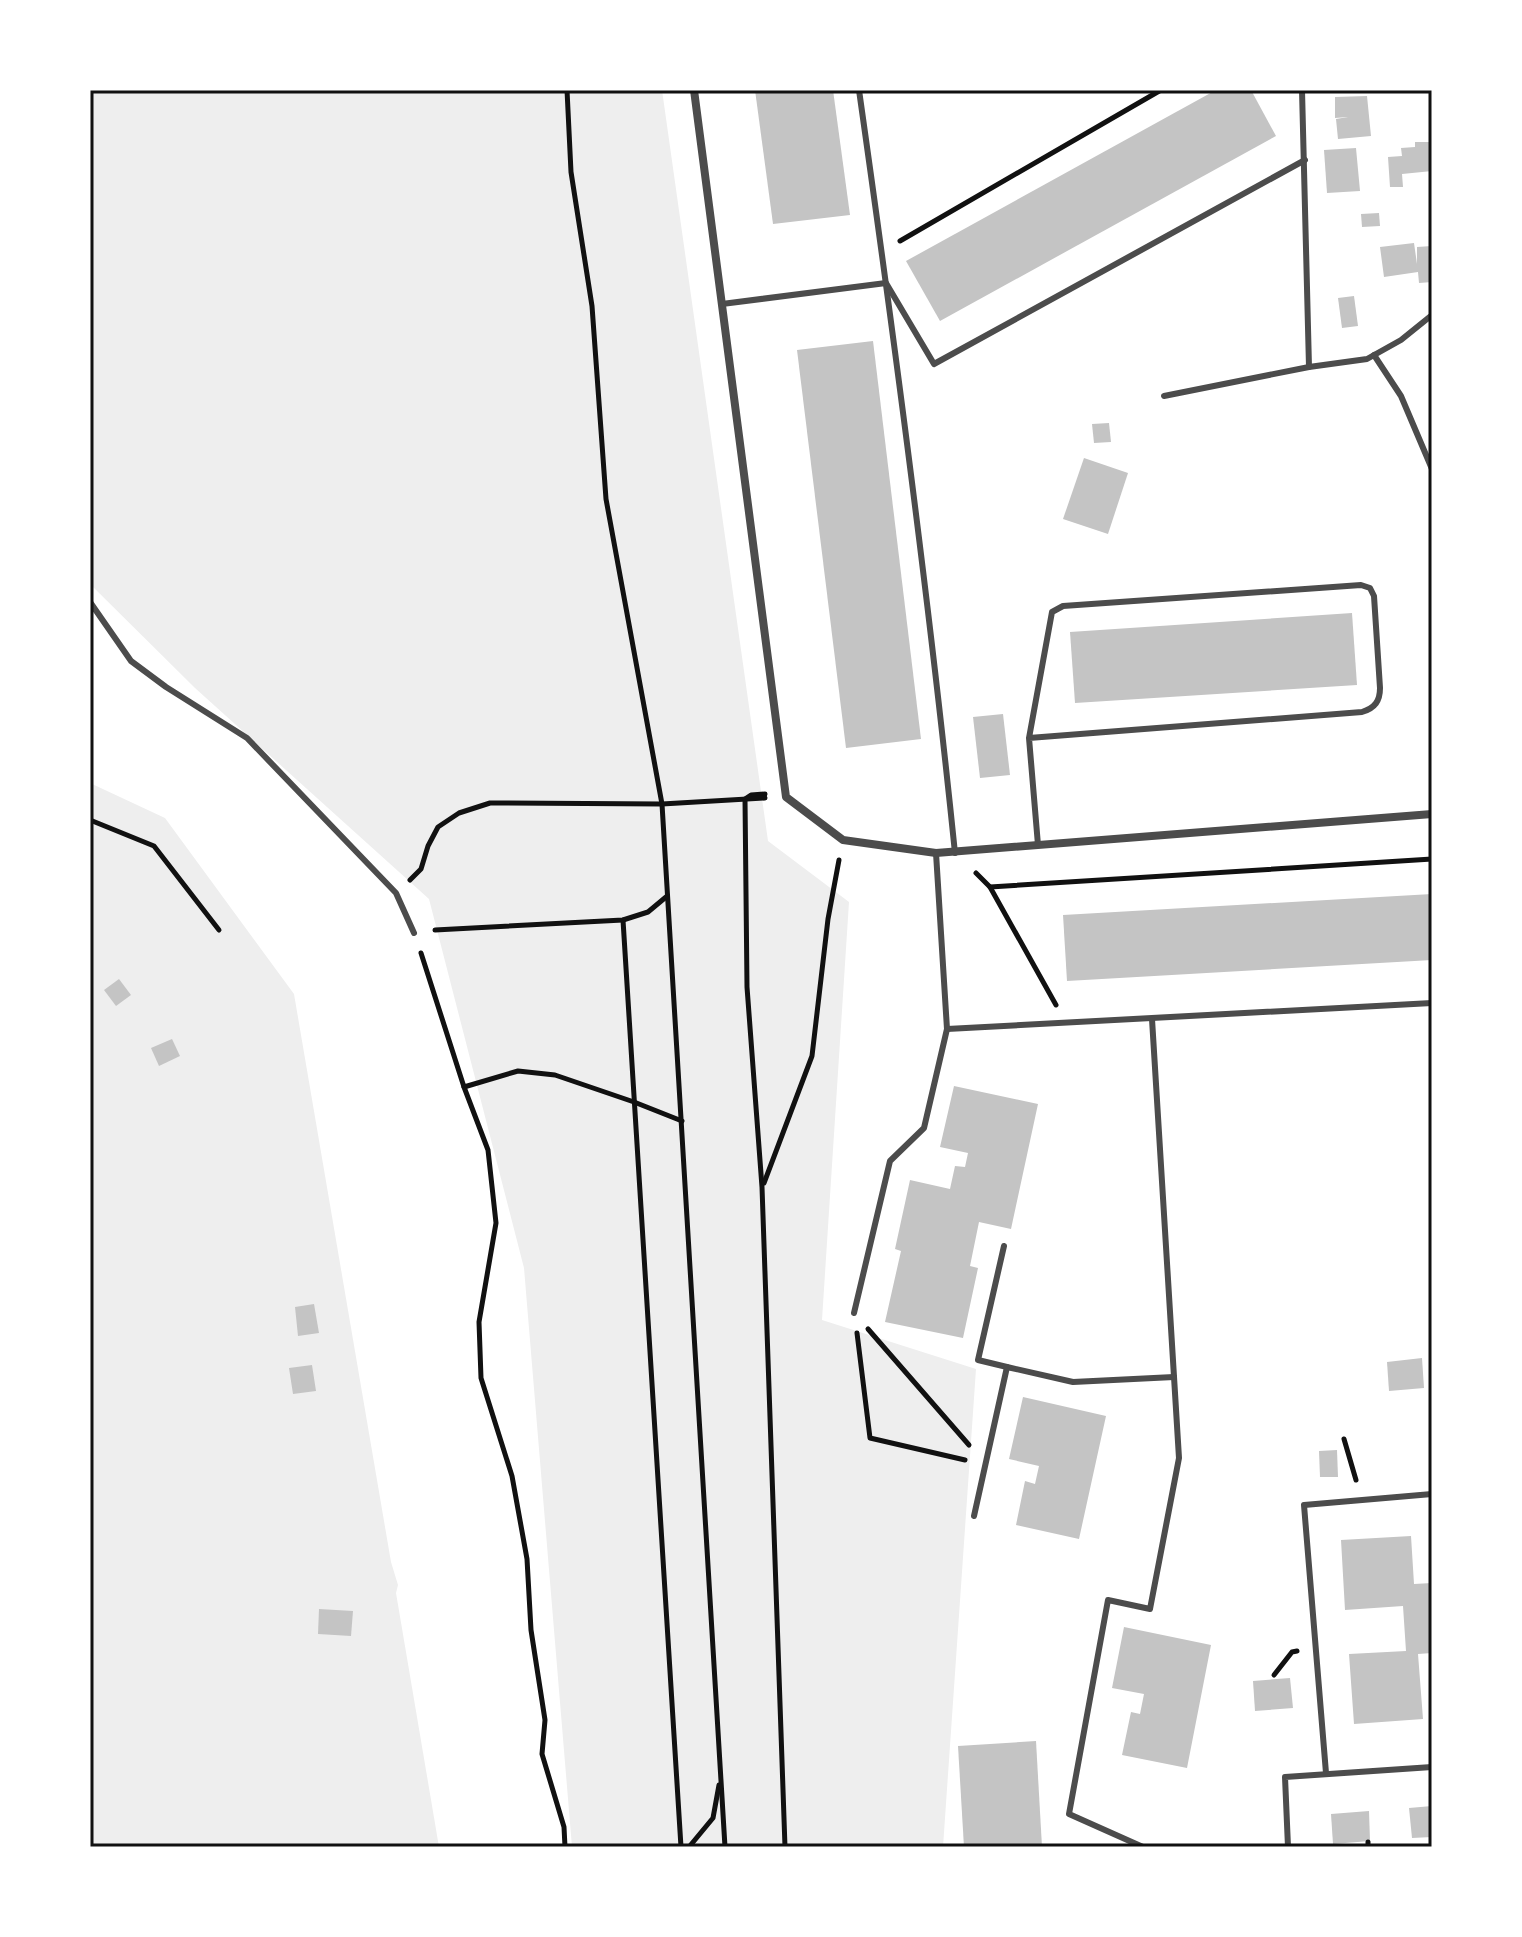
<svg xmlns="http://www.w3.org/2000/svg" width="1522" height="1937" viewBox="0 0 1522 1937" font-family="Inter,sans-serif">
	<style>
		.green { fill: #eee }
		.building { fill: #c4c4c4 }
		.lines { fill: none; stroke-linecap: round; stroke-linejoin: round }
		.path { stroke: #111; stroke-width: 5 }
		.service { stroke: #4c4c4c; stroke-width: 6 }
		.minor { stroke: #4c4c4c; stroke-width: 8 }
		.neatline { fill: none; stroke: #111; stroke-width: 3 }
	</style>
	<rect width="100%" height="100%" fill="#fff"/>
	<!-- green -->
	<g class="green">
		<path d="M93,90H662L768,841L849,902L822,1320L976,1369L943,1847H572L524,1268L429,899L195,688L90,584V99Z"/>
		<path d="M90,783L165,818L294,994L391,1562L398,1585L396,1593L439,1847H90Z"/>
	</g>
	<!-- building -->
	<g class="building">
		<path d="M755,90H833L850,215L773,224Z"/>
		<path d="M1216,90H1251L1276,136L940,321L906,261Z"/>
		<path d="M1367,96L1371,136L1338,139L1336,119L1348,117L1335,118V97Z"/>
		<path d="M1415,142H1430V146H1432V171L1402,174L1403,187H1390L1388,157L1402,156L1401,148L1415,147Z"/>
		<path d="M1356,148L1360,191L1327,193L1324,150Z"/>
		<path d="M1379,213L1380,226L1362,227L1361,214Z"/>
		<path d="M1414,243L1417,264V247L1432,246V282L1419,283L1418,272L1384,277L1380,247Z"/>
		<path d="M1354,296L1358,326L1342,328L1338,298Z"/>
		<path d="M873,341L921,739L846,748L797,350Z"/>
		<path d="M1109,423L1111,442L1094,443L1092,424Z"/>
		<path d="M1084,458L1128,473L1108,534L1063,519Z"/>
		<path d="M1352,613L1357,685L1075,703L1070,632Z"/>
		<path d="M1003,714L1010,775L980,778L973,717Z"/>
		<path d="M1432,894V960L1067,981L1063,915Z"/>
		<path d="M119,979L131,995L116,1006L104,990Z"/>
		<path d="M172,1039L180,1056L159,1066L151,1048Z"/>
		<path d="M954,1086L1038,1104L1011,1229L979,1222L970,1266L978,1268L963,1338L885,1322L901,1251L895,1249L910,1180L950,1189L955,1166L965,1167L968,1153L940,1147Z"/>
		<path d="M314,1304L319,1333L298,1336L295,1307Z"/>
		<path d="M1422,1358L1424,1388L1389,1391L1387,1362Z"/>
		<path d="M312,1365L316,1391L293,1394L289,1368Z"/>
		<path d="M1023,1397L1106,1416L1079,1539L1016,1525L1025,1481L1035,1484L1039,1466L1009,1459Z"/>
		<path d="M1337,1450L1338,1477H1320L1319,1451Z"/>
		<path d="M1411,1536L1414,1584L1432,1583V1653L1418,1654L1423,1719L1354,1724L1349,1654L1406,1651L1403,1606L1345,1610L1341,1540Z"/>
		<path d="M319,1609L353,1611L351,1636L318,1634Z"/>
		<path d="M1124,1627L1211,1645L1187,1768L1122,1755L1131,1712L1140,1714L1144,1694L1112,1688Z"/>
		<path d="M1290,1678L1293,1708L1255,1711L1253,1681Z"/>
		<path d="M1036,1741L1042,1847H964L958,1746Z"/>
		<path d="M1432,1806V1837L1412,1838L1409,1808Z"/>
		<path d="M1369,1811L1370,1841L1333,1844L1331,1814Z"/>
	</g>
	<g class="lines">
		<!-- path -->
		<g class="path">
			<path d="M567,90L571,172L592,306L606,499L662,804L725,1847"/>
			<path d="M900,241L1161,90"/>
			<path d="M765,794L751,795L745,799L747,987L762,1187L785,1847"/>
			<path d="M90,820L154,846L219,930"/>
			<path d="M976,873L990,887L1432,859"/>
			<path d="M410,880L421,869L428,846L438,827L459,813L490,803L662,804L765,798"/>
			<path d="M990,887L1056,1005"/>
			<path d="M623,920L681,1847"/>
			<path d="M435,930L623,920L648,912L666,897"/>
			<path d="M421,953L464,1087L518,1071L555,1075L634,1102L682,1121"/>
			<path d="M464,1087L488,1150L496,1223L479,1322L481,1378L512,1476L527,1559L531,1630L545,1720L542,1754L564,1827L565,1847"/>
			<path d="M764,1183L812,1056L828,919L839,860"/>
			<path d="M868,1329L969,1445"/>
			<path d="M857,1333L870,1438L965,1460"/>
			<path d="M1344,1439L1356,1480"/>
			<path d="M1274,1675L1292,1652L1297,1651"/>
			<path d="M1368,1842V1847"/>
			<path d="M689,1847L713,1818L719,1785"/>
		</g>
		<!-- service -->
		<g class="service">
			<path d="M859,90C895,344 929,598 955,853"/>
			<path d="M722,304L886,283L934,364L1305,160"/>
			<path d="M1374,355L1401,396L1432,469"/>
			<path d="M1309,367L1367,359L1401,340L1432,315"/>
			<path d="M1164,396L1309,367L1302,90"/>
			<path d="M90,602L131,661L166,687L247,738L396,893L414,933"/>
			<path d="M1029,738L1362,712C1375,708 1380,701 1380,688L1374,596L1370,588L1361,585L1063,606L1052,612L1029,738L1038,845"/>
			<path d="M947,1029L1432,1003"/>
			<path d="M1004,1246L978,1360L1007,1367"/>
			<path d="M854,1313L890,1161L924,1128L947,1029L936,853"/>
			<path d="M974,1516L1007,1367L1073,1382L1174,1377"/>
			<path d="M1326,1773L1304,1505L1432,1494"/>
			<path d="M1143,1847L1069,1814L1108,1600L1150,1609L1179,1458L1152,1019"/>
			<path d="M1288,1847L1285,1777L1432,1767"/>
		</g>
		<!-- minor -->
		<path class="minor" d="M694,90L786,797L843,840L936,853L1432,814"/>
	</g>
	<!-- border -->
	<rect width="1522" height="1937" fill="none" stroke="#ffffff" stroke-width="184"/>
	<rect x="92" y="92" width="1338" height="1753" class="neatline"/>
</svg>
